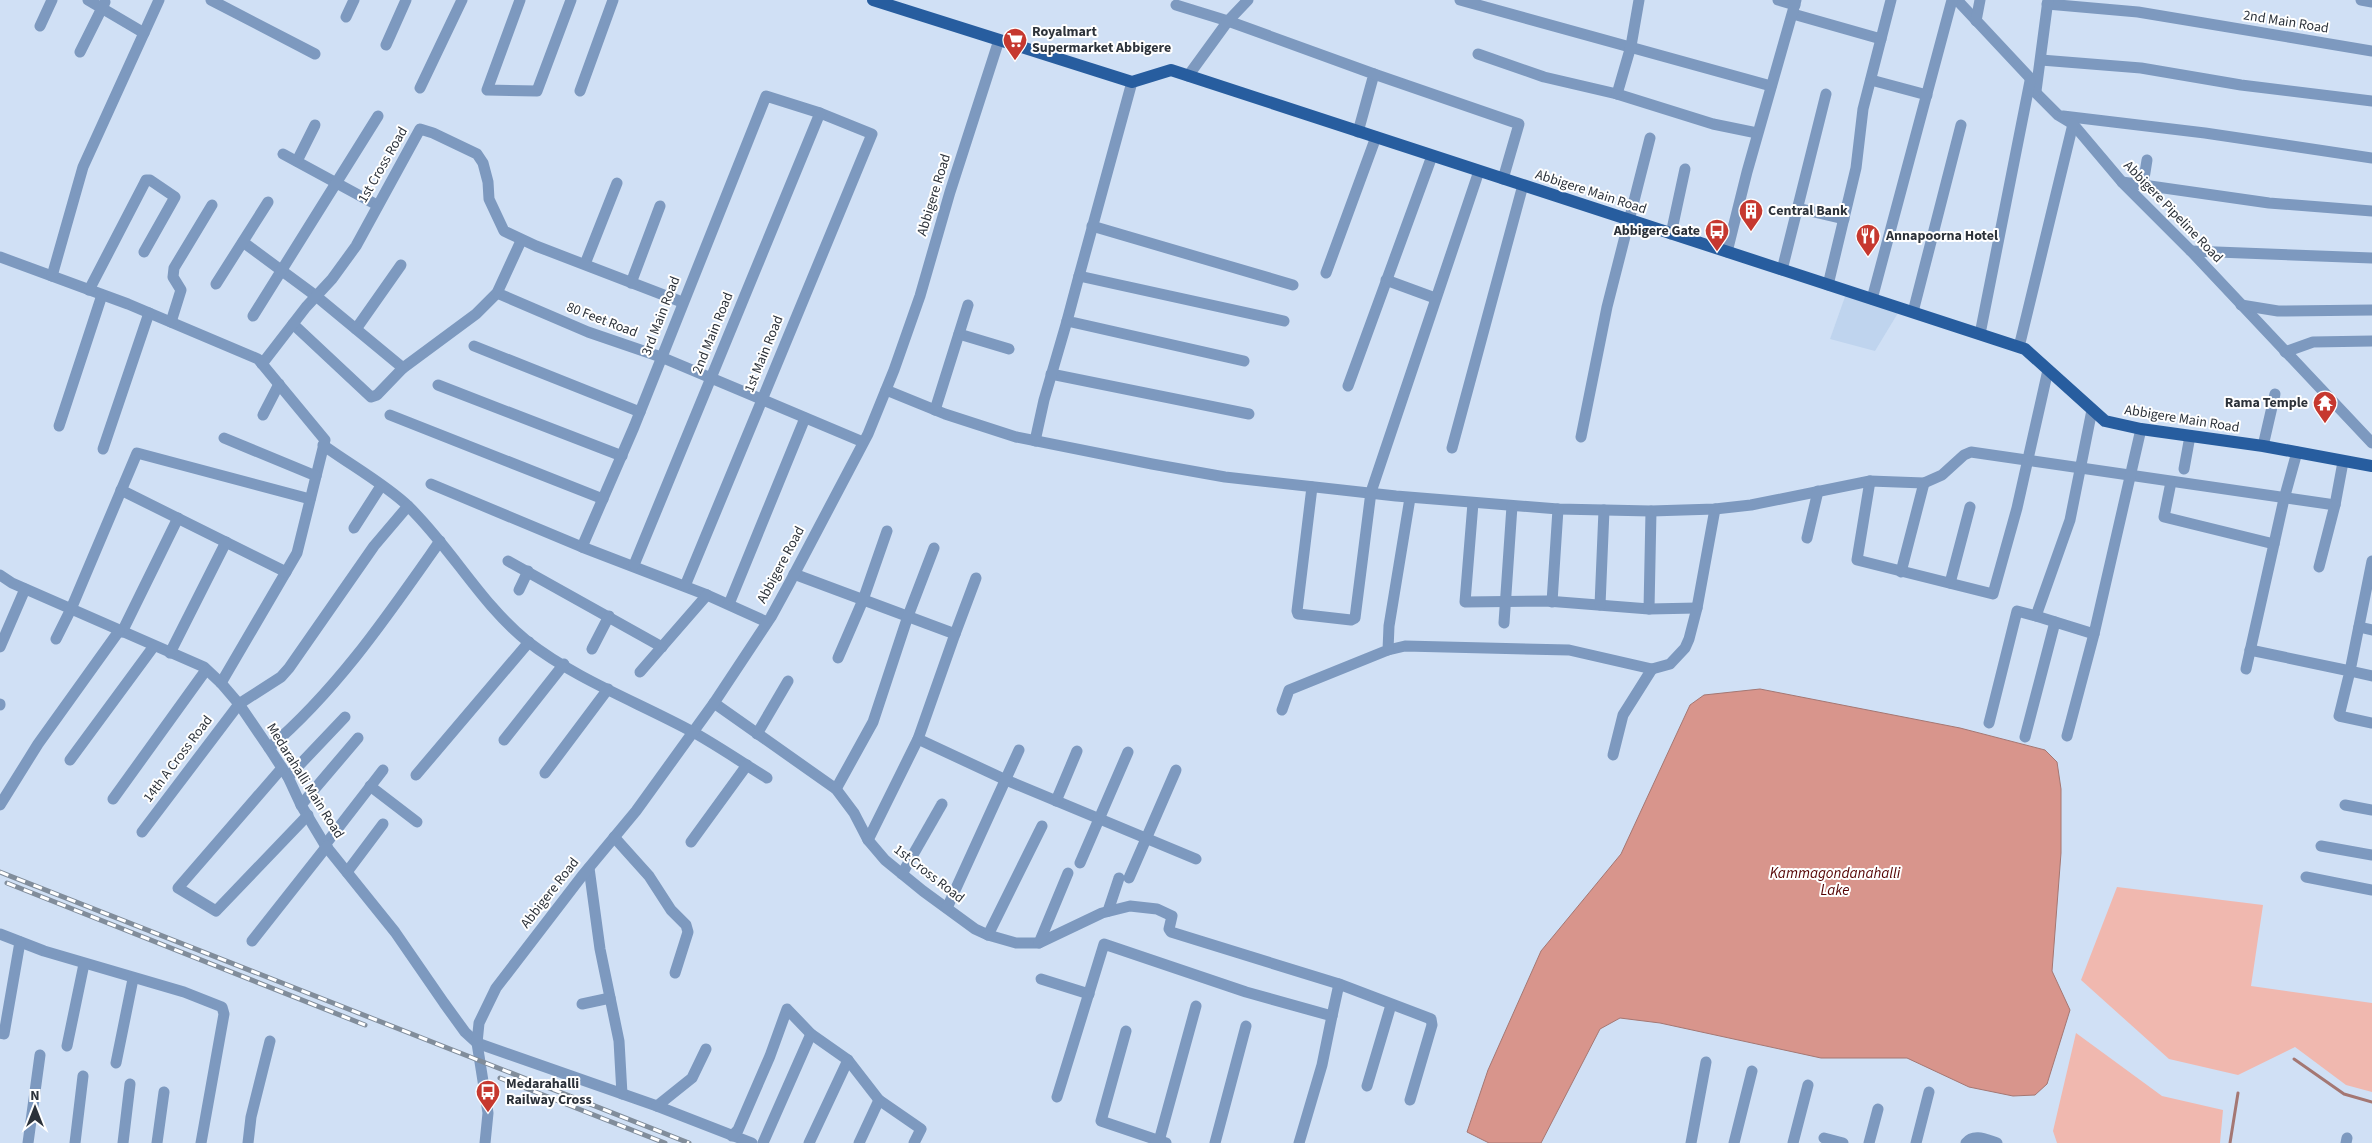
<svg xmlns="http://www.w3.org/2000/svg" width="2372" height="1143" viewBox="0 0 2372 1143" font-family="'Source Sans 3',sans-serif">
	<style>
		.built { fill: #bfd4ee }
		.green { fill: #f0b8af }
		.water { fill: #d8958c; stroke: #a47773 }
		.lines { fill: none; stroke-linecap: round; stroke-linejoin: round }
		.stream { stroke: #a47773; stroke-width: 3 }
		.minor { stroke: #7d99bf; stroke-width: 11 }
		.major { stroke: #275d9f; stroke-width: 12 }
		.rail-casing { stroke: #818d9b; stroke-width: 5 }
		.rail { stroke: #fff; stroke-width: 3; stroke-dasharray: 9; stroke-linecap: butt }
		.labels { text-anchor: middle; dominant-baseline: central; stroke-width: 4; stroke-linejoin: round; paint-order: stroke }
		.street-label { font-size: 14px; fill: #2c323a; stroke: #fff }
		.poi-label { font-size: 14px; font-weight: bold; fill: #2c323a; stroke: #fff; text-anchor: start }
		.water-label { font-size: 15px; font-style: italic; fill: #550303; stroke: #fff }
	</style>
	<rect width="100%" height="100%" fill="#d0e0f5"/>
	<!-- built -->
	<path class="built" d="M1847,291L1901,308L1875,351L1830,339Z"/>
	<!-- green -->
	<g class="green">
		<path d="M2117,887L2263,905L2251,986L2372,1003V1092L2346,1085L2295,1047L2238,1075L2169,1059L2081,980Z"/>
		<path d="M2076,1033L2162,1096L2223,1110L2220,1143H2057L2053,1131Z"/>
	</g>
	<!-- water -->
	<path class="water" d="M1760,689L1960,728L2045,750L2057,762L2061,789V853L2052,971L2070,1010L2047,1084L2035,1095L2013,1096L1969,1087L1907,1058H1821L1660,1023L1620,1018L1600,1029L1541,1143H1489L1467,1132L1488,1070L1541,951L1621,854L1690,705L1704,695Z"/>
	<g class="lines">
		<!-- stream -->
		<g class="stream">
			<path d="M2294,1059L2344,1094L2372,1102"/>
			<path d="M2230,1143L2238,1093"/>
		</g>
		<!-- minor -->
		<g class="minor">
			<path d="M88,0L144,33"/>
			<path d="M211,0L315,54"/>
			<path d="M520,0L487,90L537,91L571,0"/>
			<path d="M1460,0L1771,86"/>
			<path d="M1778,0L1795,5"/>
			<path d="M1957,0L2031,79L2035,92L2058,115L2073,124L2122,182L2191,251L2372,443"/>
			<path d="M2361,0L2372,2"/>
			<path d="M2047,4L2138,12L2372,51"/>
			<path d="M1176,5L1228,21L1374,74L1358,132"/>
			<path d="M1793,14L1881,39"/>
			<path d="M346,17L354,0"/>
			<path d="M1976,21L1980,0"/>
			<path d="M40,26L52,0"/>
			<path d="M386,45L406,0"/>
			<path d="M80,52L105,2"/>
			<path d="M1478,54L1544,77L1617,94L1713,124L1757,133"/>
			<path d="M2041,60L2141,68L2241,85L2372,101"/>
			<path d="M1374,74L1519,124L1503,179"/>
			<path d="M1188,76L1228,21L1248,0"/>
			<path d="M1871,80L1927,95"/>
			<path d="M420,88L462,0"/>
			<path d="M580,91L613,0"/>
			<path d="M2036,91L2048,0"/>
			<path d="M1617,94L1631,46L1639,0"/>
			<path d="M2063,116L2205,133L2372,158"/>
			<path d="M283,154L377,205"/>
			<path d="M297,161L315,125"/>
			<path d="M2122,182L2269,203L2372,211"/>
			<path d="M2143,185L2147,160"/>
			<path d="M1797,208L1844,219"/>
			<path d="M1092,226L1293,285"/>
			<path d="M1671,234L1685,169"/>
			<path d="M243,242L316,296L403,368L476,314L497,293L520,243"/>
			<path d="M2191,251L2372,258"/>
			<path d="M1727,252L1747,172L1796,0"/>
			<path d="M0,257L128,304L258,359L325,440L297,553L221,683"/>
			<path d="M585,264L617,183"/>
			<path d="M1782,270L1826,94"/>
			<path d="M1326,273L1376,137"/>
			<path d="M52,276L83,167L159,0"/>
			<path d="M1079,276L1132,82"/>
			<path d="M1386,280L1435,298"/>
			<path d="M631,283L660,206"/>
			<path d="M216,284L268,202"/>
			<path d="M1828,285L1856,168L1863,109L1891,0"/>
			<path d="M89,290L144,184L146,180H150L175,197L144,252"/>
			<path d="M497,293L588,332L661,357L863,442"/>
			<path d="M1872,299L1952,0"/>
			<path d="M2241,305L2278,311L2372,310"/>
			<path d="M1913,312L1961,125"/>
			<path d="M253,316L378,116"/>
			<path d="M171,322L181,290L173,277L174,268L212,205"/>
			<path d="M293,324L371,397L377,395L403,368"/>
			<path d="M356,329L401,265"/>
			<path d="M959,334L1009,349"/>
			<path d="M1980,334L2030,81"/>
			<path d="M474,346L640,412"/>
			<path d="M2019,347L2073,124"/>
			<path d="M2285,352L2313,342L2372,341"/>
			<path d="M1244,361L1067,321L1079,276L1284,321"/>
			<path d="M262,364L306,307L332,279L356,246L420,129L433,133L477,154L483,163L488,182L489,199L504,231L536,246L682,302"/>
			<path d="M1051,374L1249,414"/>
			<path d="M438,385L622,456"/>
			<path d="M1348,386L1432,156"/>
			<path d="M886,390L945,414L1016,437L1152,464L1225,477L1396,496L1558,509L1651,511L1715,509L1751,505L1870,481L1924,483L1942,475L1964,455L1971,452L2335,505L2343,462"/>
			<path d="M935,410L968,305"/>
			<path d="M263,415L279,384"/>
			<path d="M390,415L603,499"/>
			<path d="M59,426L102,295"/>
			<path d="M1581,437L1607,307L1650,138"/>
			<path d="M224,438L316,476"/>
			<path d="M1035,441L1044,400L1067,321"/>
			<path d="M323,445C349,464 388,486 409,507C452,549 481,604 527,641C577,680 638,702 693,732C718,746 743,763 767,778"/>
			<path d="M2263,446L2275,394"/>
			<path d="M1452,448L1523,185"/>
			<path d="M103,449L149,313"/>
			<path d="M2184,469L2190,436"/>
			<path d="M1870,481L1857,560L1993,594L2017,508L2048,370"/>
			<path d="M2171,482L2164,517L2274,544L2284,499L2297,452"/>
			<path d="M431,484L582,547L707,595L767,622"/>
			<path d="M1312,487L1297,611L1298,614L1351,620L1355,618L1371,492L1479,171"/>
			<path d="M121,490L286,572"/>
			<path d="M1473,503L1465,602L1547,601L1649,609L1697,608"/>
			<path d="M354,528L381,486"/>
			<path d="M1807,538L1818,491"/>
			<path d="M582,547L634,427L766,96L820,113L872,134L685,586"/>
			<path d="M508,561L662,647"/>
			<path d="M2372,561L2350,671L2372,676"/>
			<path d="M634,565L820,113"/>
			<path d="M2319,567L2335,505"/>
			<path d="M1901,572L1924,483"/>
			<path d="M794,574L955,634L976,578"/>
			<path d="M0,575L12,583L204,667L221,683L239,704L269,748L288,777L301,805L325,845L395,932L444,1003L465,1032L477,1043L657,1106"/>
			<path d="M1950,583L1970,507"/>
			<path d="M519,590L528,571"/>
			<path d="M1552,602L1558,509"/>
			<path d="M729,604L805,418"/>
			<path d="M1600,605L1604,510"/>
			<path d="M1649,609L1651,511"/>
			<path d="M2036,616L2094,634L2067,736"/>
			<path d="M1504,623L1512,506"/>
			<path d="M2359,627L2372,630"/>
			<path d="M122,632L178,518"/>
			<path d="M955,634L918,739L1006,780L1196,859"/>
			<path d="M2094,634L2141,429"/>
			<path d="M56,639L71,609L137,453L310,499"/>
			<path d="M0,647L25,589"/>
			<path d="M592,649L609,616"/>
			<path d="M1388,650L1405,646L1569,650L1652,669L1670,664L1685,648L1689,639L1697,608L1715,509"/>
			<path d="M2250,650L2350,671L2339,716L2372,723"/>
			<path d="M170,653L226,542"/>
			<path d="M838,658L863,600L887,531"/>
			<path d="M2246,669L2274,544"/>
			<path d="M640,672L707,595"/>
			<path d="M714,703L836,789L854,813L868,840L885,860L923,891L975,929L988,935L1016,943H1039L1102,913L1130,906L1157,909L1172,916L1169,929L1171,932L1339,984L1431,1019L1432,1025L1410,1100"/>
			<path d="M0,705V704"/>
			<path d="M1282,710L1289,690L1388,650L1389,626L1410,498"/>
			<path d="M1989,723L2017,611L2036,616L2070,520L2092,410"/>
			<path d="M757,734L788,681"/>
			<path d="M2025,737L2055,622"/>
			<path d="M504,740L564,664"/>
			<path d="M269,748C338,689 388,615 440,541"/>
			<path d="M1613,755L1623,715L1652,669"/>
			<path d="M70,760L154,646"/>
			<path d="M282,768L178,888L216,911L308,815"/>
			<path d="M545,773L608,689"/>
			<path d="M416,775L529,642"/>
			<path d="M288,777L345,717"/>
			<path d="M370,786L417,822"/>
			<path d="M836,789L873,722L908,616L934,548"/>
			<path d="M113,799L206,670"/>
			<path d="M1056,801L1077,751"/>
			<path d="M0,805L38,744L119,631"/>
			<path d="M301,805L358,738"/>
			<path d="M2345,805L2372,810"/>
			<path d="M142,832L239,704L281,677L289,668L374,546L408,506"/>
			<path d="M614,837L649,876L671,910L686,925L688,932L675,973"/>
			<path d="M868,840L918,739"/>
			<path d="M691,842L747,765"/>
			<path d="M325,845L383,770"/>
			<path d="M2321,846L2372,855"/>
			<path d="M1080,863L1128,752"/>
			<path d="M589,868L600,949L619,1041L622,1094"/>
			<path d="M347,872L383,824"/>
			<path d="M902,874L942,804"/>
			<path d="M2306,877L2372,890"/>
			<path d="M1129,878L1176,770"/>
			<path d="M947,908L1019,750"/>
			<path d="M1108,911L1119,878"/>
			<path d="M0,934L44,951L184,992L222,1007L224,1014L201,1143"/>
			<path d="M988,935L1042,826"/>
			<path d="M252,941L327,846"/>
			<path d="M1039,943L1068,873"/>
			<path d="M1041,979L1089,994"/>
			<path d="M582,1004L610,998"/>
			<path d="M1332,1016L1339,984"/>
			<path d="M1126,1031L1101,1121L1166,1143"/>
			<path d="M0,1033L4,1034L20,942"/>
			<path d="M67,1046L84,964"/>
			<path d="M706,1049L692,1078L657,1106L752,1143"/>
			<path d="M116,1063L133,979"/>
			<path d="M1367,1086L1391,1005"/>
			<path d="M1057,1097L1104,944L1246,992L1332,1016L1322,1065L1299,1143"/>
			<path d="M732,1136L738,1130L770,1056L787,1009L811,1034L848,1060L879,1100L921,1129L914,1143"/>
			<path d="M1824,1138L1843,1143"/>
			<path d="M1159,1141L1196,1006"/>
			<path d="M28,1143L40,1055"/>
			<path d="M75,1143L83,1076"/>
			<path d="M123,1143L130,1084"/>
			<path d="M157,1143L164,1092"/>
			<path d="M248,1143L251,1117L270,1041"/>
			<path d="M485,1143L488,1113L477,1043L479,1023L496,988L582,876L636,811L714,703L771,617L789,584L868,434L894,370L920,296L950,192L999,40"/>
			<path d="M763,1143L811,1034"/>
			<path d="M809,1143L848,1060"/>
			<path d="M859,1143L879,1100"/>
			<path d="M1215,1143L1246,1026"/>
			<path d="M1691,1143L1706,1062"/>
			<path d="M1734,1143L1752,1071"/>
			<path d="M1793,1143L1808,1085"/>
			<path d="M1869,1143L1878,1109"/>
			<path d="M1916,1143L1929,1092"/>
			<path d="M1966,1143C1974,1133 1987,1140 1997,1143"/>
			<path d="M2346,1143L2347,1138"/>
		</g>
		<!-- major -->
		<path class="major" d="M873,0L1132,82L1171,70L2025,349L2105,421L2141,429L2263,446L2372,466"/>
		<defs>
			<g id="rail">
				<path d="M0,872L689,1143"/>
				<path d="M7,883L365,1025"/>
				<path d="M500,1078L665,1143"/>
			</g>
		</defs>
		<!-- rail casing -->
		<use href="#rail" class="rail-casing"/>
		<!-- rail -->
		<use href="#rail" class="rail"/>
	</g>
	<!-- icons -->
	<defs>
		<symbol id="supermarket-pin" viewBox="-11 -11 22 30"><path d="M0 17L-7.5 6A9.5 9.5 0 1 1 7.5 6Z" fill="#c6382f" stroke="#fff"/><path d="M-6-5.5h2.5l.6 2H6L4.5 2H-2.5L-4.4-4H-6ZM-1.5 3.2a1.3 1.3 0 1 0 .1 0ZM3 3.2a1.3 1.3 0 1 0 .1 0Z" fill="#fff"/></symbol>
		<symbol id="building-pin" viewBox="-11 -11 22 30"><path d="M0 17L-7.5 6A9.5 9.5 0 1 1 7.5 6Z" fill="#c6382f" stroke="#fff"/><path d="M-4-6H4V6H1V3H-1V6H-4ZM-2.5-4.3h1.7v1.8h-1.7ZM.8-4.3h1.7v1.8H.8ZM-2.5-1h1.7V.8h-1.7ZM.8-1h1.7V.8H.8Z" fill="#fff"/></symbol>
		<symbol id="bus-pin" viewBox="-11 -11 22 30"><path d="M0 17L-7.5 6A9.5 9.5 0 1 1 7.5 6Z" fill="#c6382f" stroke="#fff"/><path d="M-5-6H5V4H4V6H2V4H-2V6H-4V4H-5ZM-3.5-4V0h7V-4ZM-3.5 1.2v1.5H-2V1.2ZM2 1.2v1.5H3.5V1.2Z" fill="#fff"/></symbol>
		<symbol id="restaurant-pin" viewBox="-11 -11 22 30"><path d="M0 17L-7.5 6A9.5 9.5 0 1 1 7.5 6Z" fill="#c6382f" stroke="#fff"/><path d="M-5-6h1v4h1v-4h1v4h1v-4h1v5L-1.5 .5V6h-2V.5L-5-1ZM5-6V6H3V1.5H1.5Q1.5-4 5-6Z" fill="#fff"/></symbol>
		<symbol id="temple-pin" viewBox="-11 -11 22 30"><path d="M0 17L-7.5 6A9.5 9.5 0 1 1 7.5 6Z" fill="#c6382f" stroke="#fff"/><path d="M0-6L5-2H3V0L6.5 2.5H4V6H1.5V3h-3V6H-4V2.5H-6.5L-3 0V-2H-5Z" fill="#fff"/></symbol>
	</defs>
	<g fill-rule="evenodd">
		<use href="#supermarket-pin" x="1001" y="26" width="28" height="38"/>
		<use href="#building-pin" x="1737" y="197" width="28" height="38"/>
		<use href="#bus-pin" x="1703" y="217" width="28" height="38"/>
		<use href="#restaurant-pin" x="1854" y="222" width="28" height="38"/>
		<use href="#temple-pin" x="2311" y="389" width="28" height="38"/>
		<use href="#bus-pin" x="474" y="1078" width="28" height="38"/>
	</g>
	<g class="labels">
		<!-- street labels -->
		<g class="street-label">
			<text transform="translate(2286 22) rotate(9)">2nd Main Road</text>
			<text transform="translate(383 165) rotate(-60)">1st Cross Road</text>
			<text transform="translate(1591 192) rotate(18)">Abbigere Main Road</text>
			<text transform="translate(934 195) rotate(-73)">Abbigere Road</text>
			<text transform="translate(2173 212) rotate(46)">Abbigere Pipeline Road</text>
			<text transform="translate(661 316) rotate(-69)">3rd Main Road</text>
			<text transform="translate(602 320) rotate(21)">80 Feet Road</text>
			<text transform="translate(713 333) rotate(-68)">2nd Main Road</text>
			<text transform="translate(764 354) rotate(-68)">1st Main Road</text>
			<text transform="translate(2182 419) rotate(9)">Abbigere Main Road</text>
			<text transform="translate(781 565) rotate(-62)">Abbigere Road</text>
			<text transform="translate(178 759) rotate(-53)">14th A Cross Road</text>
			<text transform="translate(305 781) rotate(58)">Medarahalli Main Road</text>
			<text transform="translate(929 874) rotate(38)">1st Cross Road</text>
			<text transform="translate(550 893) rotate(-52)">Abbigere Road</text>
		</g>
		<!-- poi labels -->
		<g class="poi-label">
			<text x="1032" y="32">Royalmart<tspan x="1032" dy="16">Supermarket Abbigere</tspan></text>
			<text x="1768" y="211">Central Bank</text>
			<text x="1700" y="231" text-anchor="end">Abbigere Gate</text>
			<text x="1886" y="236">Annapoorna Hotel</text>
			<text x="2308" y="403" text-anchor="end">Rama Temple</text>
			<text x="506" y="1084">Medarahalli<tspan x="506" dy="16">Railway Cross</tspan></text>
		</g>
		<!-- water labels -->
		<g class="water-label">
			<text x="1835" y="873">Kammagondanahalli<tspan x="1835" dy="17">Lake</tspan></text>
		</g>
	</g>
	<!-- north arrow -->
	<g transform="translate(35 1108)" stroke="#ffffff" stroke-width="4" paint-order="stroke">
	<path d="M0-4L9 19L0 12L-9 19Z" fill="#2c323a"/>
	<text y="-8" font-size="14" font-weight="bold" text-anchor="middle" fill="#2c323a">N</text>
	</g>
</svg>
